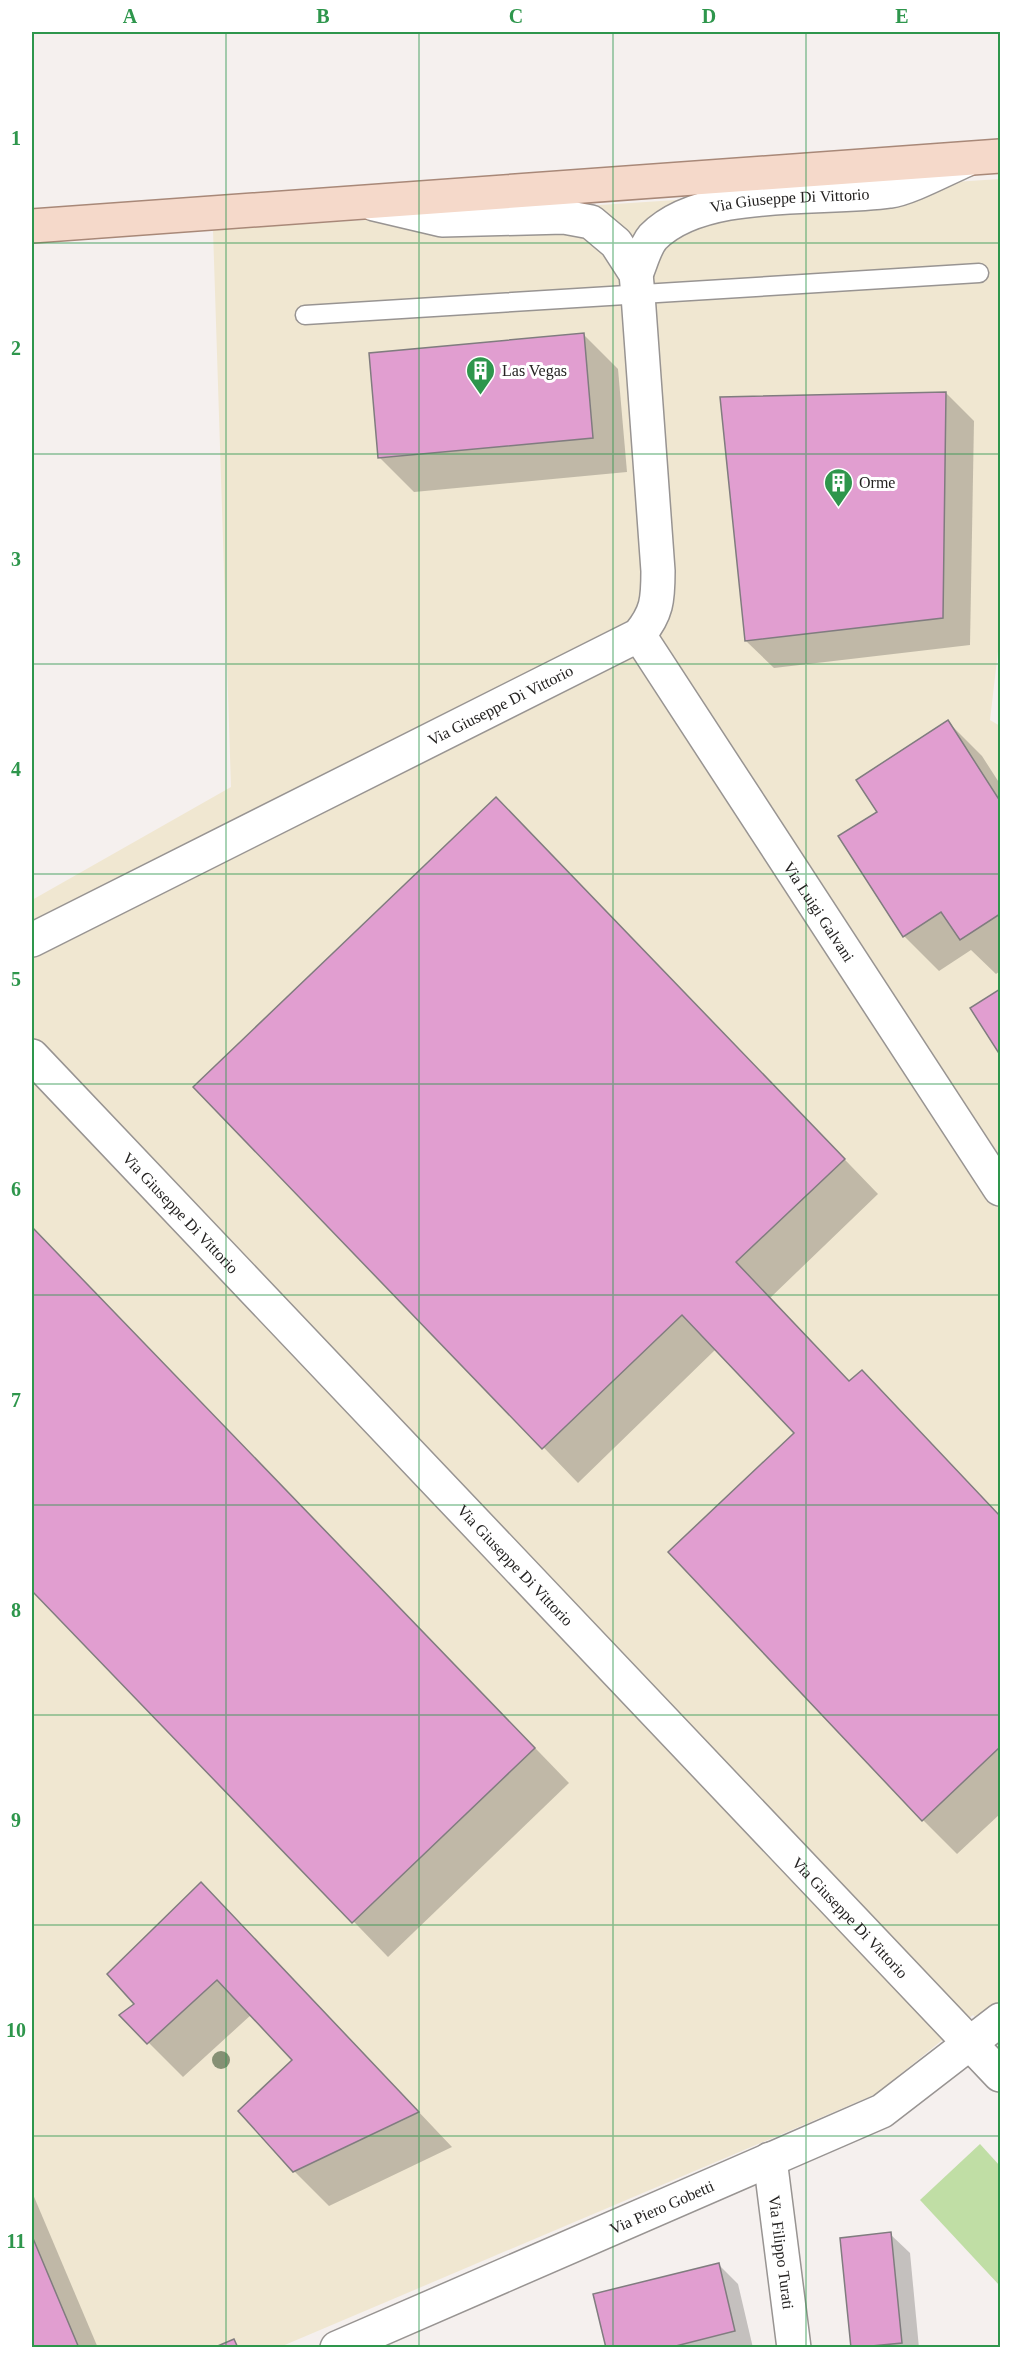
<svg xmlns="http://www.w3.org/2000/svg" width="1032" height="2379" viewBox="0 0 1032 2379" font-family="Georgia,serif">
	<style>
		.industrial { fill: #f0e7d1 }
		.green { fill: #c0dea5 }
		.shadow { fill: #0003 }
		.building { fill: #e19ed0; stroke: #807c7f; stroke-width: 1.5 }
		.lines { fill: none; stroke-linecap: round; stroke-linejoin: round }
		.lane-casing { stroke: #989492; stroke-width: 21 }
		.street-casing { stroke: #989492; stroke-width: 36 }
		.primary-casing { stroke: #a88878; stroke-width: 36 }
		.lane { stroke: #fff; stroke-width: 18 }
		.street { stroke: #fff; stroke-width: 33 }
		.primary { stroke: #f5d9ca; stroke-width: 33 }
		.tree { fill: #869074 }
		.grid { fill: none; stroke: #2e964c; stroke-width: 1.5; stroke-opacity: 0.55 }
		.labels { text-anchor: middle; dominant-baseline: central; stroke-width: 6; stroke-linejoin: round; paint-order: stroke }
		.street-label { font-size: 16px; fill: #252322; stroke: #fff }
		.poi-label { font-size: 16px; fill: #252322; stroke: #fff; text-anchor: start }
		.neatline { fill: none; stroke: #2e964c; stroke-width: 2 }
		.grid-label { font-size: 20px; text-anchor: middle; font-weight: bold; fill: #2e964c }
	</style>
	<rect width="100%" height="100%" fill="#f5f0ee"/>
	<!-- industrial -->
	<path class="industrial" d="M1000,179V634L990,720L1000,726V2043L973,2015L876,2094L280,2347H32V900L231,787L213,230Z"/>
	<!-- green -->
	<path class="green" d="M980,2144L1000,2166V2286L920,2200Z"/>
	<!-- shadow -->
	<g class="shadow">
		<path d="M583,334L618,369L627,472L414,492L379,457Z"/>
		<path d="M946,393L974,421L970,645L774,668L746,641Z"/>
		<path d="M948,722L982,756L1000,784V971L996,974L971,950L939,971L904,936L879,812Z"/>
		<path d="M530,833L878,1194L770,1298L850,1382L862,1372L1000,1516V1814L957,1854L923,1820L796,1433L716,1349L578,1483L195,1087Z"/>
		<path d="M1000,990V1053L972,1008Z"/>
		<path d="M32,1228L569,1783L388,1957L32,1589Z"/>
		<path d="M201,1884L236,1919L452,2147L329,2206L294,2171V2060L252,2014L183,2077L121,2015L136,2004Z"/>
		<path d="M32,2192L98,2348H32Z"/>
		<path d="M890,2234L910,2253L919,2348H852Z"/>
		<path d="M719,2265L738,2284L753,2348H608Z"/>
	</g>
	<!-- building -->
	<g class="building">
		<path d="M584,333L593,438L378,458L369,353Z"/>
		<path d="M946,392L943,618L745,641L720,397Z"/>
		<path d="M948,720L1000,801V914L960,940L941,912L903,937L838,836L877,812L856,780Z"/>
		<path d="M496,797L845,1159L736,1262L849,1381L862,1370L1000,1516V1747L922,1821L668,1552L794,1433L682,1315L542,1449L193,1087Z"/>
		<path d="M1000,989V1055L970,1008Z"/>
		<path d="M32,1227L535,1748L352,1923L32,1591Z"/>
		<path d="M201,1882L419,2112L293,2172L238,2111L292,2060L217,1980L147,2044L119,2015L134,2004L107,1974Z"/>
		<path d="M891,2232L902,2343L851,2348L840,2238Z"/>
		<path d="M32,2236L79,2348H32Z"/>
		<path d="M719,2263L735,2331L668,2348H606L593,2294Z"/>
		<path d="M234,2339L238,2348H213Z"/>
	</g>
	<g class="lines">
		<defs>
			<path id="lane" d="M305,315L979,273"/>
			<g id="street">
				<path id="s1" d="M636,274C641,263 645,246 653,237C703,186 822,201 890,191C908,189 947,168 966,160"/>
				<path id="s2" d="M639,635L1000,1189"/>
				<path id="s3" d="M32,940L639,635C657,613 658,600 658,571L638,295L636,274L616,243L591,222L564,217L442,220L374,204"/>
				<path id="s4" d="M32,1056L1000,2075"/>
				<path id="s5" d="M770,2159L794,2348"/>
				<path id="s6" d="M337,2348L882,2111L1000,2020"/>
			</g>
			<path id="primary" d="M32,226L1000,156"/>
		</defs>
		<!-- lane casing -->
		<use href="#lane" class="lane-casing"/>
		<!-- street casing -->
		<use href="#street" class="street-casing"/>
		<!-- primary casing -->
		<use href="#primary" class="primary-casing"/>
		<!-- lane -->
		<use href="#lane" class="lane"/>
		<!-- street -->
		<use href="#street" class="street"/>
		<!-- primary -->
		<use href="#primary" class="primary"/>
	</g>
	<!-- trees -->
	<circle class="tree" cx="221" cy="2060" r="9"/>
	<!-- grid -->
	<path class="grid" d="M226,32V2348M419,32V2348M613,32V2348M806,32V2348M32,243H1000M32,454H1000M32,664H1000M32,874H1000M32,1084H1000M32,1295H1000M32,1505H1000M32,1715H1000M32,1925H1000M32,2136H1000"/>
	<!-- icons -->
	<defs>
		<symbol id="building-pin" viewBox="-11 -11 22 30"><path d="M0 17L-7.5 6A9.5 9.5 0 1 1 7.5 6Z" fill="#2e964c" stroke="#fff"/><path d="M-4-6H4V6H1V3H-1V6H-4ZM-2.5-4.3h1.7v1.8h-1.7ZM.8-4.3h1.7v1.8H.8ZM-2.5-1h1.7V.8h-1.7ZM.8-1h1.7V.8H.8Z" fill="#fff"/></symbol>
	</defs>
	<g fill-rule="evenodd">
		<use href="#building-pin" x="464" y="354" width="33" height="45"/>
		<use href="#building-pin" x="822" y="466" width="33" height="45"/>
	</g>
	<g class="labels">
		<!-- street labels -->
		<g class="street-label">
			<text stroke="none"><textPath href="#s1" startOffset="186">Via Giuseppe Di Vittorio</textPath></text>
			<text stroke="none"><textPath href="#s3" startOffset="524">Via Giuseppe Di Vittorio</textPath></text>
			<text stroke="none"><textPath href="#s2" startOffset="330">Via Luigi Galvani</textPath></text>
			<text stroke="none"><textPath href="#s4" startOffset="216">Via Giuseppe Di Vittorio</textPath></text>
			<text stroke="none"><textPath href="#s4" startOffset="702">Via Giuseppe Di Vittorio</textPath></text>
			<text stroke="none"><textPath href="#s4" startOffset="1188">Via Giuseppe Di Vittorio</textPath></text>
			<text stroke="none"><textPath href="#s6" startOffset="354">Via Piero Gobetti</textPath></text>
			<text stroke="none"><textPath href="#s5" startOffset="94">Via Filippo Turati</textPath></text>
		</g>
		<!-- poi labels -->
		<g class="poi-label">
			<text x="502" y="370">Las Vegas</text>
			<text x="859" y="482">Orme</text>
		</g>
	</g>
	<!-- border -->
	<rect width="1032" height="2379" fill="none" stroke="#ffffff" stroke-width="66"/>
	<rect x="33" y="33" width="966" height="2313" class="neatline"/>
	<g class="grid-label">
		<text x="130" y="23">A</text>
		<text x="323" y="23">B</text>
		<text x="516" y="23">C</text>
		<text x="709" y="23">D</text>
		<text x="902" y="23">E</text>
		<text x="16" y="145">1</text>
		<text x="16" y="355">2</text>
		<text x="16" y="566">3</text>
		<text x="16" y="776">4</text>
		<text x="16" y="986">5</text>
		<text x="16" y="1196">6</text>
		<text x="16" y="1407">7</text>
		<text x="16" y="1617">8</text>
		<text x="16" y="1827">9</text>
		<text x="16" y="2037">10</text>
		<text x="16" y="2248">11</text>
	</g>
</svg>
